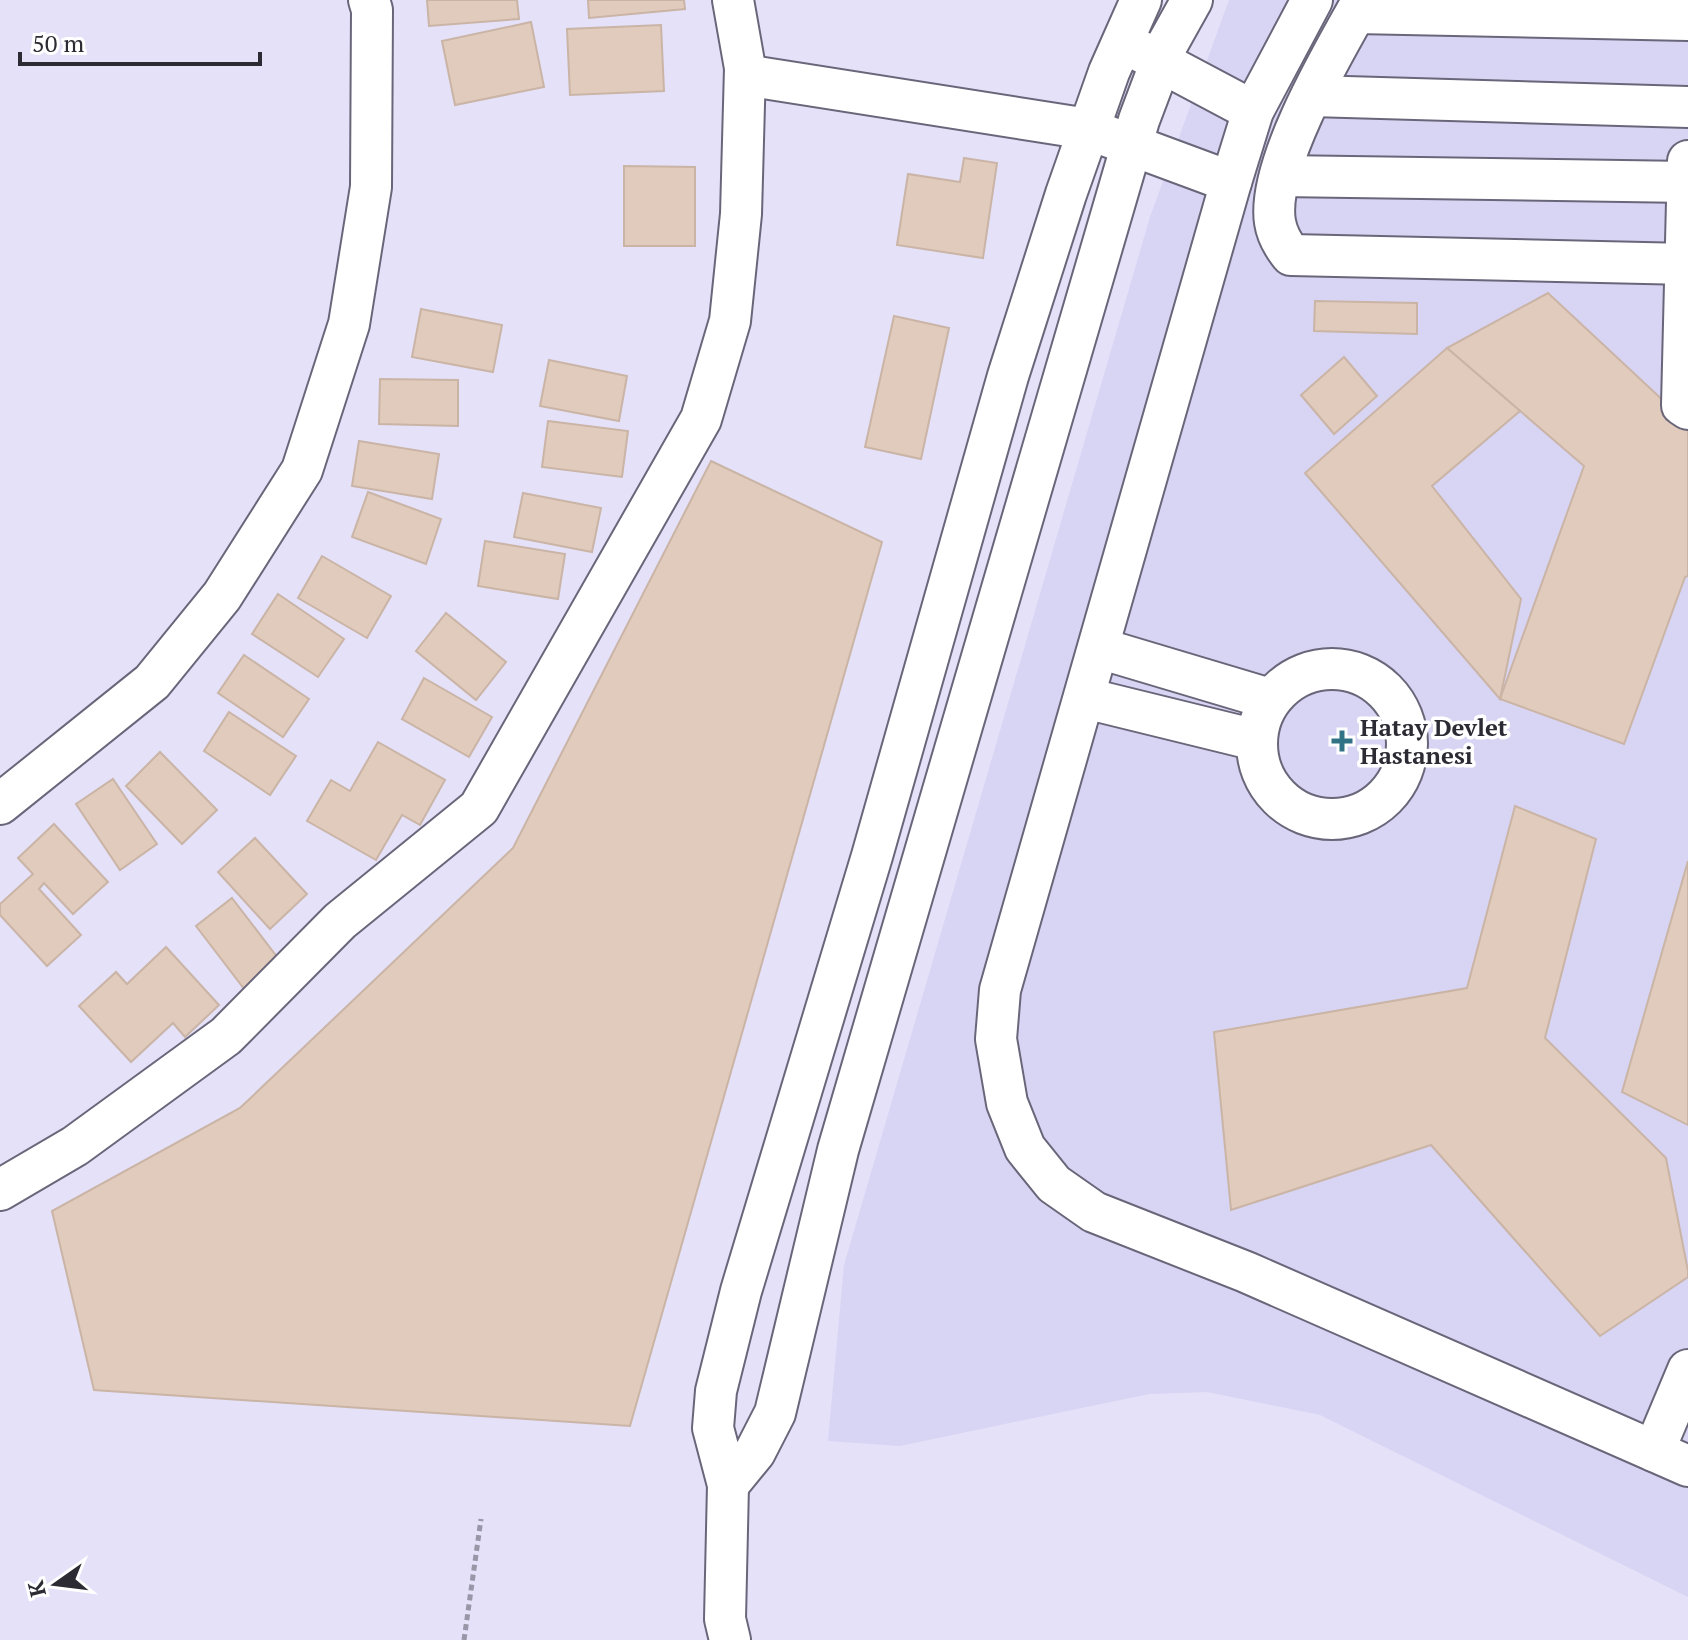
<svg xmlns="http://www.w3.org/2000/svg" width="1688" height="1640" viewBox="0 0 1688 1640" font-family="'PT Serif',serif">
	<style>
		.built { fill: #d8d4f3 }
		.building { fill: #e1cbbc; stroke: #cab4a5; stroke-width: 2 }
		.lines { fill: none; stroke-linecap: round; stroke-linejoin: round }
		.minor-casing { stroke: #69667a; stroke-width: 44 }
		.path { stroke: #9896a7; stroke-width: 5; stroke-dasharray: 6 4; stroke-linecap: butt }
		.minor { stroke: #fff; stroke-width: 40 }
		.poi-dot { fill: #317385; stroke: #fff; stroke-width: 3 }
		.labels { text-anchor: middle; dominant-baseline: central; stroke-width: 7; stroke-linejoin: round; paint-order: stroke }
		.poi-label { font-size: 24px; font-weight: bold; fill: #2c2b34; stroke: #fff; text-anchor: start }
	</style>
	<rect width="100%" height="100%" fill="#e4e1f9"/>
	<!-- built -->
	<path class="built" d="M1229,0H1688V1597L1320,1415L1207,1392L1149,1394L900,1446L828,1441L844,1265L1150,217Z"/>
	<!-- building -->
	<g class="building">
		<path d="M427,0H517L519,19L429,26Z"/>
		<path d="M588,0H684L685,9L589,18Z"/>
		<path d="M531,22L544,87L455,105L442,41Z"/>
		<path d="M661,25L664,91L570,95L567,29Z"/>
		<path d="M964,158L997,163L983,258L897,245L908,174L960,182Z"/>
		<path d="M624,166L695,167V246H624Z"/>
		<path d="M1548,293L1684,420H1688V576L1685,577L1624,744L1500,699L1584,466L1447,348Z"/>
		<path d="M1315,301L1417,303V334L1314,331Z"/>
		<path d="M421,309L502,325L493,372L412,357Z"/>
		<path d="M894,316L949,328L921,459L865,447Z"/>
		<path d="M1447,348L1520,411L1432,486L1521,599L1500,699L1305,473Z"/>
		<path d="M1344,357L1377,396L1334,434L1301,395Z"/>
		<path d="M549,360L627,376L619,421L540,406Z"/>
		<path d="M380,379L458,380V426L379,424Z"/>
		<path d="M548,421L628,431L622,477L542,467Z"/>
		<path d="M359,441L439,454L432,499L352,486Z"/>
		<path d="M711,461L882,542L630,1426L94,1390L52,1211L240,1108L513,848Z"/>
		<path d="M368,492L441,519L426,564L352,537Z"/>
		<path d="M523,493L601,508L592,552L514,537Z"/>
		<path d="M485,541L565,554L558,599L478,586Z"/>
		<path d="M322,556L391,596L367,638L298,598Z"/>
		<path d="M278,594L344,639L318,677L252,634Z"/>
		<path d="M446,613L506,662L476,700L416,651Z"/>
		<path d="M244,655L309,699L283,737L218,693Z"/>
		<path d="M424,678L492,717L469,757L402,719Z"/>
		<path d="M229,712L296,756L270,795L204,751Z"/>
		<path d="M378,742L445,780L420,825L402,815L376,860L307,821L331,780L350,791Z"/>
		<path d="M160,752L217,810L182,844L126,786Z"/>
		<path d="M113,779L157,844L120,870L76,804Z"/>
		<path d="M1515,806L1596,839L1545,1038L1666,1158L1688,1271V1277L1600,1336L1431,1145L1231,1210L1214,1032L1467,988Z"/>
		<path d="M54,824L108,882L73,914L44,883L39,889L81,935L47,966L0,915V904L33,874L18,858Z"/>
		<path d="M255,838L307,894L270,929L218,872Z"/>
		<path d="M1688,861V1125L1622,1092Z"/>
		<path d="M232,898L281,962L245,990L196,926Z"/>
		<path d="M166,947L219,1005L185,1037L173,1023L131,1062L79,1006L116,972L127,984Z"/>
	</g>
	<g class="lines">
		<defs>
			<g id="minor">
				<path d="M1312,0L1253,111L1231,182L1000,990L996,1039L1007,1103L1025,1148L1054,1184L1094,1212L1246,1272L1688,1466"/>
				<path d="M1363,0C1334,51 1266,166 1275,222C1277,235 1283,245 1291,255L1688,264"/>
				<path d="M1356,13L1688,20"/>
				<path d="M1140,51L1253,111"/>
				<path d="M745,75L1088,129L1231,182"/>
				<path d="M1312,96L1688,107"/>
				<path d="M1688,161L1682,405L1688,409"/>
				<path d="M1280,176L1688,182"/>
				<path d="M1099,648L1270,699"/>
				<circle cx="1332" cy="744" r="75"/>
				<path d="M1085,698L1256,740"/>
				<path d="M0,804L152,682L222,596L302,470L349,324L371,187L372,10L369,0"/>
				<path d="M0,1190L75,1146L226,1036L340,921L479,808L701,419L730,321L741,214L745,68L733,0"/>
				<path d="M1654,1451L1688,1370"/>
				<path d="M728,1485L755,1452L775,1413L838,1150L1139,120L1168,43L1192,0"/>
				<path d="M730,1640L725,1619L728,1485L713,1428L716,1391L741,1291L872,856L1008,376L1066,194L1109,72L1141,0"/>
			</g>
		</defs>
		<!-- minor casing -->
		<use href="#minor" class="minor-casing"/>
		<!-- path -->
		<path class="path" d="M464,1640L481,1519"/>
		<!-- minor -->
		<use href="#minor" class="minor"/>
	</g>
	<!-- markers -->
	<path class="poi-dot" d="M1338 729h8v8h8v8h-8v8h-8v-8h-8v-8h8z"/>
	<g class="labels">
		<!-- poi labels -->
		<g class="poi-label">
			<text x="1360" y="727">Hatay Devlet<tspan x="1360" dy="28">Hastanesi</tspan></text>
		</g>
	</g>
	<!-- north arrow -->
	<g transform="translate(56 1584) rotate(256)" stroke="#ffffff" stroke-width="6" paint-order="stroke">
	<path d="M0-6L14 30L0 20L-14 30Z" fill="#2c2b34"/>
	<text y="-12" font-size="22" font-weight="bold" text-anchor="middle" fill="#2c2b34">K</text>
	</g>
	<!-- scale -->
	<path d="M20 52v12h240v-12" fill="none" stroke="#2c2b34" stroke-width="4"/>
	<text x="32" y="52" font-size="24" fill="#2c2b34" stroke="#ffffff" stroke-width="6" paint-order="stroke">50 m</text>
</svg>
